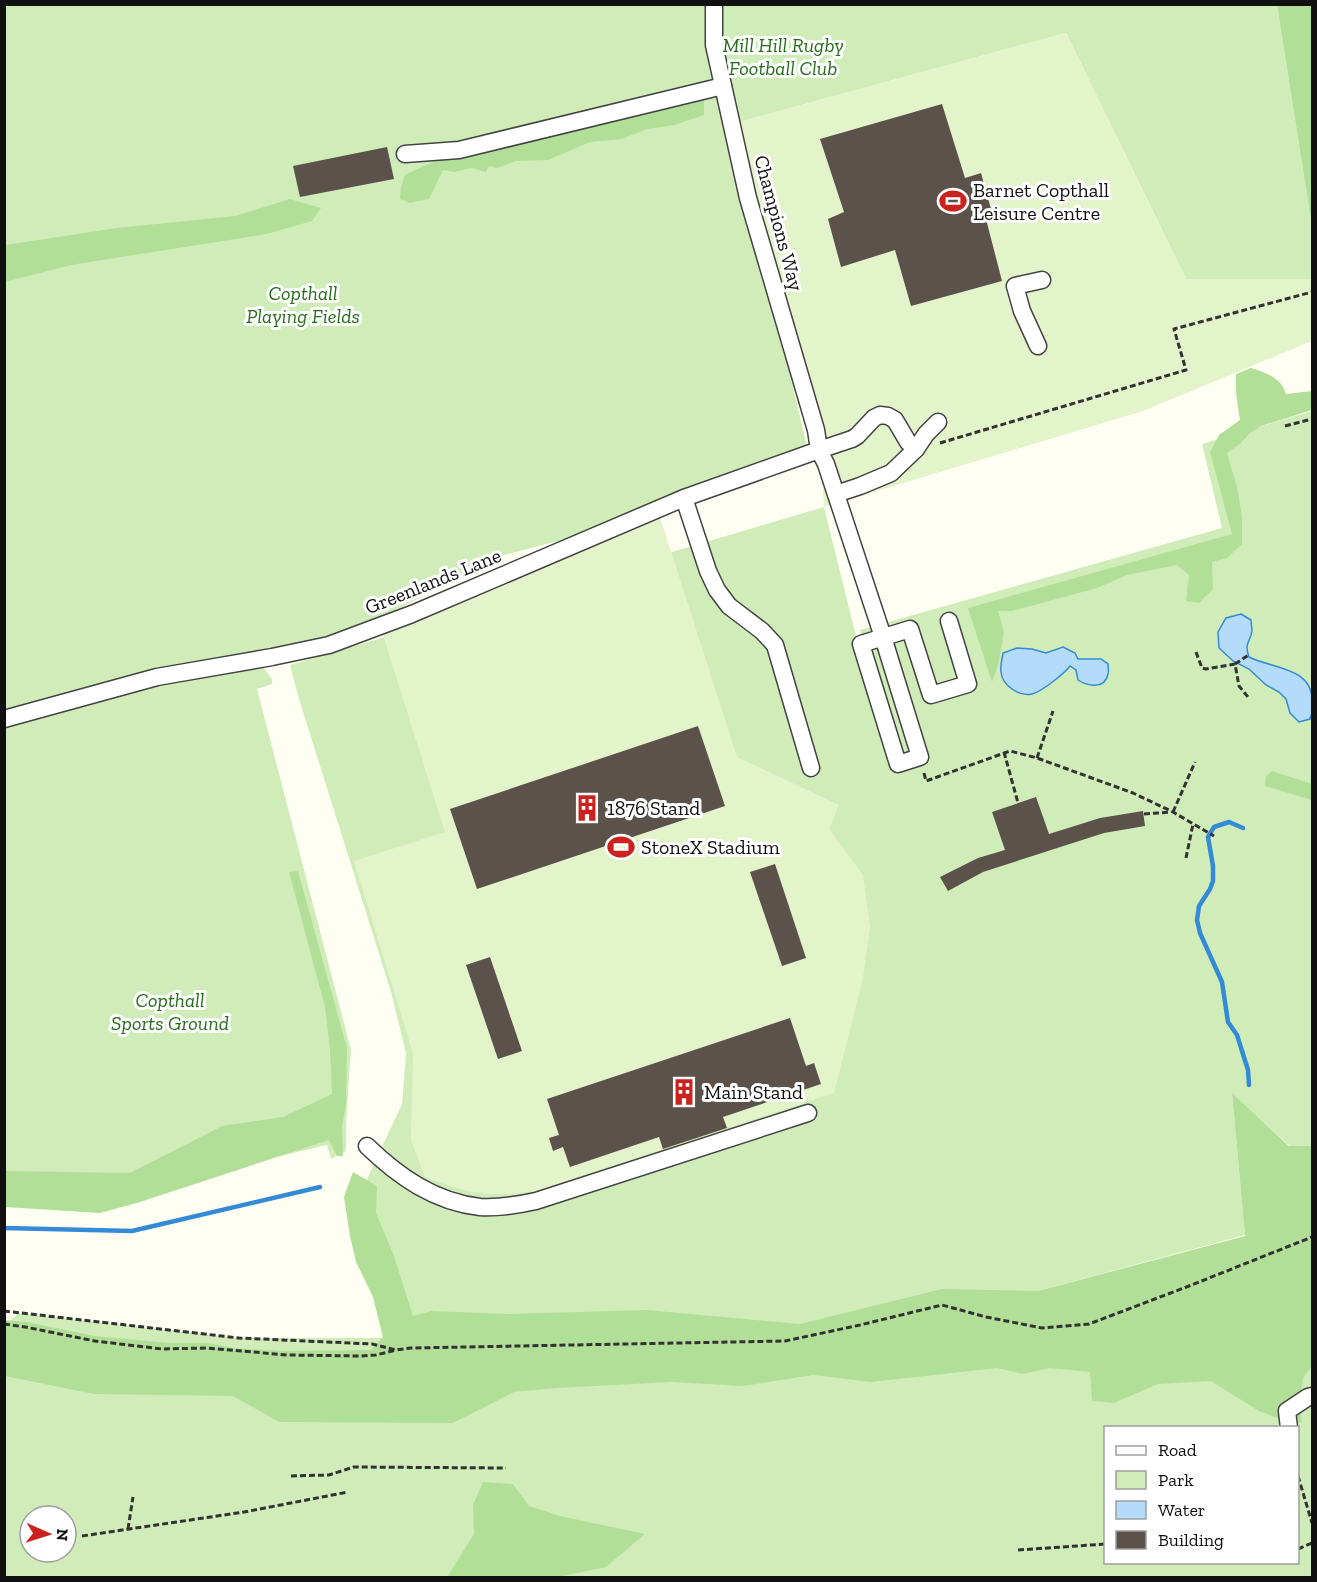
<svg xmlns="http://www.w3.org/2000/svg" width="1317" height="1582" viewBox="0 0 1317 1582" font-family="'Zilla Slab',serif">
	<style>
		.green { fill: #d0edb9; fill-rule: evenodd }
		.forest { fill: #b2df97 }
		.pitch { fill: #e3f4cb }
		.water { fill: #b4dbfa; stroke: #358ad7; stroke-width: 1.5 }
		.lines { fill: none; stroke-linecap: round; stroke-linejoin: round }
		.stream { stroke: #358ad7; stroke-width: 4.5 }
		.building { fill: #5a524b }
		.minor-casing { stroke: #434343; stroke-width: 19 }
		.path { stroke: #323232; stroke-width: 3; stroke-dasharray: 6 3; stroke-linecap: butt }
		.minor { stroke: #fff; stroke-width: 16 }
		.labels { text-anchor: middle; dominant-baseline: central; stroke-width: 6; stroke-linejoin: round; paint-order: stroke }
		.park-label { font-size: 20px; font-style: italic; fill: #256e1a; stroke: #fff }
		.poi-label { font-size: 20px; fill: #101010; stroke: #fff; text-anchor: start }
		.street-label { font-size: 20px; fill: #101010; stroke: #fff }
	</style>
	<rect width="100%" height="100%" fill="#fffef3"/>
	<!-- green -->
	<g class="green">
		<path d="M4,5H1277L1312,227V279H1186L1066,33L739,122L748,198L807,446L628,523L500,556L329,645L272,657L264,668L272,679V684L257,689L351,1050L346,1123V1151L331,1159L327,1145L173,1181L5,1191Z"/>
		<path d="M1312,411V1146H1290L1232,1094L1245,1235L1038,1291L1047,1348L1312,1356V1577L5,1578L4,1328L18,1313L239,1338H383L354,1207L402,1104L406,1053L391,992L299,699L290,665L824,507L855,632L892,754L860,630L1222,528L1202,444ZM1106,1428H1298V1562H1106ZM30,1516H66V1552H30Z"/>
	</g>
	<!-- forest -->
	<g class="forest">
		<path d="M1277,5H1312V227Z"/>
		<path d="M704,97V115L674,125L647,129L622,139L590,142L548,160L516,161L497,168L489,166L486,172L472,168L454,172L443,170L429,199L410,203L400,199L401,187L405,175L426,165L446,157Z"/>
		<path d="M290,199L321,208L312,221L267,234L71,265L5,282V245L117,228L235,216Z"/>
		<path d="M1251,368C1265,372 1282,378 1286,394L1312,391V410L1261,426L1250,433L1240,444L1227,453L1237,487L1242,516V544L1227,558L1212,562L1213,589L1199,603L1186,601L1189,575L1177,565L1127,575L1097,588L1012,611H998L1004,632L998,665L992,682L968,608L1232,534L1210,452L1219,435L1240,420L1236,393V374Z"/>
		<path d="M1272,771L1312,784V800L1265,786L1266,776Z"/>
		<path d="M298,871L347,1048L346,1105L342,1126L343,1156H337L329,1140L140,1202L100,1213L5,1207V1171L130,1173L222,1126L283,1117L332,1094L330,1049L325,1007L289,872Z"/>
		<path d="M1232,1093L1289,1146H1312V1366L1303,1378L1299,1409L1302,1422L1293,1424L1259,1411L1211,1381L1158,1384L1114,1403L1092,1401L1090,1372L1050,1368L1022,1374L997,1368L871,1382L813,1375L743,1386L672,1382L556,1388L514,1392L453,1423L279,1422L233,1396L94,1394L5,1376L4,1320L27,1322L95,1336L168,1343H207L234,1348L282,1351L371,1350L383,1337L373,1297L356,1262L350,1236L344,1197L353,1172L377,1186L376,1213L394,1256L413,1316L432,1311L507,1314L647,1310L800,1324L942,1289L1038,1291L1245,1236Z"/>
		<path d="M483,1482L513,1484L529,1506L560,1516L645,1534L606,1567L558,1577H447L474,1534L473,1505Z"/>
	</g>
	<!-- pitch -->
	<g class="pitch">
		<path d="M1066,33L1186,279H1312V341L1143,411L824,507L821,460L739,122Z"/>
		<path d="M660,517L737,757L839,805L829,829L863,875L870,927L863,978L834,1093L542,1189C497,1200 467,1193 425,1177L411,1140L413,1053L354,861L445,832L382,632Z"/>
	</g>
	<!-- water -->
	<g class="water">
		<path d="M1241,614L1251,620C1251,621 1252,630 1252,631C1250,643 1244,642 1249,657C1270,668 1312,667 1312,700C1313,706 1313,712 1310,719L1299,722L1290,713L1286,699L1279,692L1266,685L1249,669L1233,661L1219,648L1218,632L1226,618Z"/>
		<path d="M1063,647L1075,653L1078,659H1101L1108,664C1108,665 1109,673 1108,674C1105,690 1087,686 1078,680L1076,670L1070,666C1064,674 1041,692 1032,694C1019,697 1002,685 1001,672C1000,666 1002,659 1003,653L1017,648L1032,649L1046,653Z"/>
	</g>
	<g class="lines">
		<!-- stream -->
		<g class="stream">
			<path d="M1243,828L1229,822L1214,827L1208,837L1213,866V881L1210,889L1199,906L1197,920L1200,933L1222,982L1228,1022L1237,1035L1248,1070L1249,1085"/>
			<path d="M4,1228L132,1231L320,1187"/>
		</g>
	</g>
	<!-- building -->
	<g class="building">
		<path d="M942,104L965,178L981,173L994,220L987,223L1002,281L911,306L895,250L841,267L828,219L844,212L820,139Z"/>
		<path d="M387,147L394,179L300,197L293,166Z"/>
		<path d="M698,726L725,806L477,889L450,809Z"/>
		<path d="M1036,797L1049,834L1100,818L1143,811L1145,826L1104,833L983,872L948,891L940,877L978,858L1005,850L992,812Z"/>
		<path d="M775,864L806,958L782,966L750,872Z"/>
		<path d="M490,957L522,1051L498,1059L466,965Z"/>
		<path d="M790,1018L806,1066L814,1063L821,1084L723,1117L727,1128L663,1149L659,1137L570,1167L563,1147L553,1151L549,1138L559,1135L547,1099Z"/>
	</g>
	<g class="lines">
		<defs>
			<g id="minor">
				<path d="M714,4V45L748,198L816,430L819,450L852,439L857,436L874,418L880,415L888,416L895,420L908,442L916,449"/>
				<path d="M405,154L459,150L723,86"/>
				<path d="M1038,346L1022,311L1015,286L1042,280"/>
				<path d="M836,494L860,486L891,473L916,449L926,434L938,422"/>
				<path d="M684,498L708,571L717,590L729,606L762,631L775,645L811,768"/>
				<path d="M4,719L157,677L272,657L329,645L412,614L684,498L819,450L826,464L883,637L920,757L898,764L861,644L910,629L931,695L968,684L949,621"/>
				<path d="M367,1146C399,1177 435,1202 480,1207C499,1208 518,1205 536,1201L808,1113"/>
				<path d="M1289,1428L1287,1411L1308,1397L1312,1396"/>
			</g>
		</defs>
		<!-- minor casing -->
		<use href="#minor" class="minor-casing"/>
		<!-- path -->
		<g class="path">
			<path d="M1285,426L1312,419"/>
			<path d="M940,443L1186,370L1174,329L1312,292"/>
			<path d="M1196,652L1202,668L1206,669L1235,664L1239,686L1248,697"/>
			<path d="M1235,664L1250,654"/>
			<path d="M1004,752L1018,803"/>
			<path d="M1037,758L1053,711"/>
			<path d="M924,773L926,781L1010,751L1037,758L1133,793L1173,812L1214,836"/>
			<path d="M1173,812L1195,762"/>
			<path d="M1144,814L1171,812"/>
			<path d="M1186,858L1193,824"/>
			<path d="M4,1311L239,1338L372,1344L396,1350L411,1348L785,1341L860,1325L942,1305L986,1317L1042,1328L1089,1324L1189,1286L1312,1237"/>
			<path d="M4,1324L25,1327L95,1341L162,1349L207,1348L287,1355L361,1356L376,1355L396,1350"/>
			<path d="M291,1476L329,1475L354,1467L506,1468"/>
			<path d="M1298,1476L1312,1523"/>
			<path d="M128,1529L133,1497"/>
			<path d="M82,1536L244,1512L348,1492"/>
			<path d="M1298,1549L1312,1543"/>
			<path d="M1018,1550L1106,1544"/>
		</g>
		<!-- minor -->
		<use href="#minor" class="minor"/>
	</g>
	<!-- icons -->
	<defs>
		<symbol id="stadium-bare" viewBox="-9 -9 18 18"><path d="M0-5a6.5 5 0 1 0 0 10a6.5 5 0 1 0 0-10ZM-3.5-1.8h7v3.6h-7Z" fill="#cb221d" stroke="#fff" stroke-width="2.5" paint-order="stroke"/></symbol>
		<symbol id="building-bare" viewBox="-9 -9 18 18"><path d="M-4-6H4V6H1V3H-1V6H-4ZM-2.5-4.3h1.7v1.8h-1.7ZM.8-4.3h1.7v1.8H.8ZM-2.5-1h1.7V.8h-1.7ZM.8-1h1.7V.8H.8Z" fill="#cb221d" stroke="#fff" stroke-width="2.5" paint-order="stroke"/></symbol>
	</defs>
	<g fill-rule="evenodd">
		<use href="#stadium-bare" x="934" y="182" width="38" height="38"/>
		<use href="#building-bare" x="568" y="789" width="38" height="38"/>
		<use href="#stadium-bare" x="602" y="828" width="38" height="38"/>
		<use href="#building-bare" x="665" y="1073" width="38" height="38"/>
	</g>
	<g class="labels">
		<!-- park labels -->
		<g class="park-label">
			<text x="783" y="45">Mill Hill Rugby<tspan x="783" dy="23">Football Club</tspan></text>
			<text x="303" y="293">Copthall<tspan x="303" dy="23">Playing Fields</tspan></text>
			<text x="170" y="1000">Copthall<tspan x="170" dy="23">Sports Ground</tspan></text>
		</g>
		<!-- poi labels -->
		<g class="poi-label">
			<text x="973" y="190">Barnet Copthall<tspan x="973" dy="23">Leisure Centre</tspan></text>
			<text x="607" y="808">1876 Stand</text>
			<text x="641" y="847">StoneX Stadium</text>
			<text x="704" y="1092">Main Stand</text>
		</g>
		<!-- street labels -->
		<g class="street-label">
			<text transform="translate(779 223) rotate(75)">Champions Way</text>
			<text transform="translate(433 581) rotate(-22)">Greenlands Lane</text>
		</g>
	</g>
	<!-- border -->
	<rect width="1317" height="1582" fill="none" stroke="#101010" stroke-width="12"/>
	<!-- legend -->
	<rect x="1104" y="1426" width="195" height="138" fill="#ffffff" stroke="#9f9f9f" stroke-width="1.5"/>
	<rect x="1116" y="1446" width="30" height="9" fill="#ffffff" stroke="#9f9f9f" stroke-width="1.5"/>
	<text x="1158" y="1456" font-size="18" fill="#101010">Road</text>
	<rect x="1116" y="1471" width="30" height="18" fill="#d0edb9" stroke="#9f9f9f" stroke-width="1.5"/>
	<text x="1158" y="1486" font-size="18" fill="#101010">Park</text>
	<rect x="1116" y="1501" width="30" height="18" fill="#b4dbfa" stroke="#9f9f9f" stroke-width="1.5"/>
	<text x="1158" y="1516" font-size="18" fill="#101010">Water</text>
	<rect x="1116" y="1531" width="30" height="18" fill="#5a524b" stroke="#9f9f9f" stroke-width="1.5"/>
	<text x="1158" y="1546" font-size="18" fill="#101010">Building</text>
	<!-- north arrow -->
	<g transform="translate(48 1534) rotate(93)"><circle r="28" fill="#ffffff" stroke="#9f9f9f" stroke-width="1.5"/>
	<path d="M0-4.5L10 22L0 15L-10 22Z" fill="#cb221d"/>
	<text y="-9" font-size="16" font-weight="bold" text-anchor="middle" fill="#101010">N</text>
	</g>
</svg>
